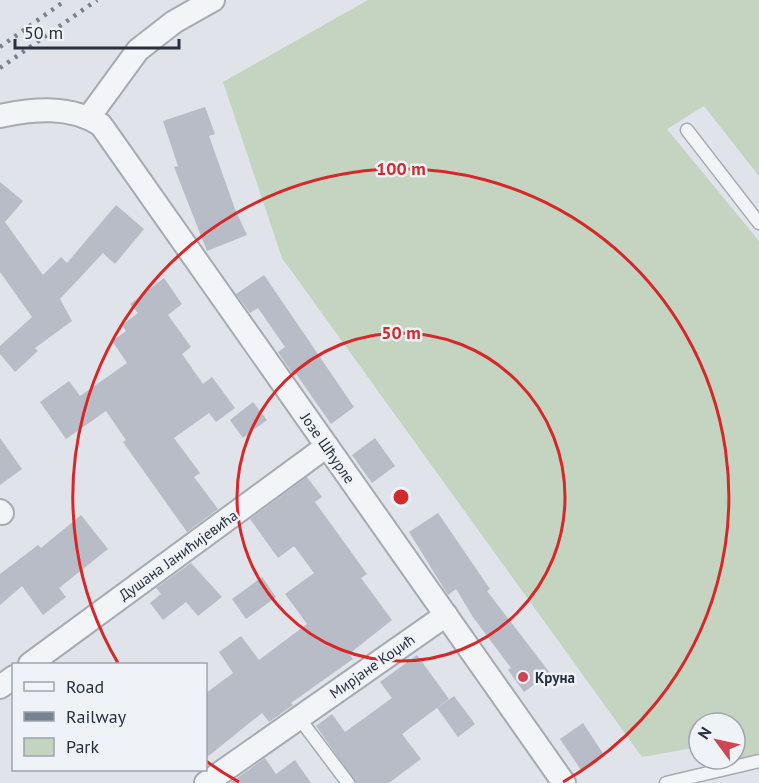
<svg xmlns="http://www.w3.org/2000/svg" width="759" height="783" viewBox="0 0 759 783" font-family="'PT Sans',sans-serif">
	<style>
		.green { fill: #c5d3c1 }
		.building { fill: #b7bcc6 }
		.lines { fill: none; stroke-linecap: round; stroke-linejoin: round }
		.lane-casing { stroke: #a5aab3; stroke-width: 15 }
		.street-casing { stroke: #a5aab3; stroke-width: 26 }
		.lane { stroke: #f2f4f7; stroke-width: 12 }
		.street { stroke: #f2f4f7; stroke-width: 22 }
		.rail { stroke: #798292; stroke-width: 4.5; stroke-dasharray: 3 6; stroke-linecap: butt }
		.ring { fill: none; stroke: #d62828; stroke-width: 3 }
		.poi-dot { fill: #ce4554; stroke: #eff2f6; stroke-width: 2 }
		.labels { text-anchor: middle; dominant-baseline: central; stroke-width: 5; stroke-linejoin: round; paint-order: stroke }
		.street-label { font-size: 15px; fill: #283040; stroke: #eff2f6 }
		.poi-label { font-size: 15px; font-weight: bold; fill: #283040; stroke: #eff2f6; text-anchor: start }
		.centre { fill: #d62828; stroke: #eff2f6; stroke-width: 3 }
		.ring-label { font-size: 18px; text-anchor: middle; font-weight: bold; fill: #d62828; stroke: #eff2f6; stroke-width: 5; stroke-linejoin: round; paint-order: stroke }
	</style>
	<rect width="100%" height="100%" fill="#e0e3e9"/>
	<!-- green -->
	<path class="green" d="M368,0H759V176L704,106L667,129L759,241V754L742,758L735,747V723H699V747L642,757L282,258L223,82Z"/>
	<!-- building -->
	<g class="building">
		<path d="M205,107L215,134L209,136L235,209L247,235L207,251L174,167L178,166L163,121Z"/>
		<path d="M0,182L23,201L5,222L43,275L61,257L67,263L116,205L144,229L115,264L103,253L60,299L72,321L35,348L38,351L15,372L0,354V346L32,317L0,272Z"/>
		<path d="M264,275L354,407L331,424L294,371L292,373L278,352L285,347L258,308L250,313L236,294Z"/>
		<path d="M164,278L182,304L168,315L191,347L182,354L203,384L212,377L235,408L216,422L209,413L174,438L200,473L194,477L218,509L187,532L123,442L126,440L106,411L66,439L40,402L69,381L80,396L127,363L112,341L126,331L122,325L138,313L130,304Z"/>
		<path d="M253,402L267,420L243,438L230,420Z"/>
		<path d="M0,438L22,469L0,485Z"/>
		<path d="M375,438L395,466L372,483L352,455Z"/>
		<path d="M307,477L322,497L315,502L367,574L361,578L392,620L349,654L353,659L291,703L293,705L269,722L262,713L206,758V693L233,673L219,652L241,636L259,660L307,624L285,594L314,573L294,546L278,558L250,519Z"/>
		<path d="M438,513L490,589L487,591L550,673L524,692L508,670L511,668L473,617L456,589L448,595L409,532Z"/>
		<path d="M81,515L108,549L59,588L66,597L43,615L22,586L0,605V574L38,545L41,548Z"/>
		<path d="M191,563L222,597L198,616L186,602L163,620L150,603L161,594L156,588Z"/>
		<path d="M262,577L276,597L246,619L232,599Z"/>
		<path d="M417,655L449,699L402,734L421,759L389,783H356L316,726L332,714L345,732L392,698L380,682Z"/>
		<path d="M454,696L475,724L458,737L437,708Z"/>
		<path d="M583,723L604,755L581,770L560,739Z"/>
		<path d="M265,758L276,774L295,760L311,783H230Z"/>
	</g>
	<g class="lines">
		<defs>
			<g id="lane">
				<path d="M687,130L759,223"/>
				<path d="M299,718L348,783"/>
				<path d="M666,783L759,761"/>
			</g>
			<g id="street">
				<path d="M0,116C34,109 70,105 101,125L564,783"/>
				<path d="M89,117L138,50L174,22L213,0"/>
				<path d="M0,511L2,513"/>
				<path d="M30,664L327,446"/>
				<path d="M0,687L14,677"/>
				<path d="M206,783L446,615"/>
			</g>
		</defs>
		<!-- lane casing -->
		<use href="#lane" class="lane-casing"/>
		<!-- street casing -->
		<use href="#street" class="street-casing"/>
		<!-- lane -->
		<use href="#lane" class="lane"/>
		<!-- street -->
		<use href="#street" class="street"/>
		<!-- rail -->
		<g class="rail">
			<path d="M0,47L66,0"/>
			<path d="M0,68L97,0"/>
		</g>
	</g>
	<!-- distance rings -->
	<g class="ring">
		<circle cx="401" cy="497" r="164"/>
		<path d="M239 782A328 328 0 0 1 206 761M118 663A328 328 0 1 1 563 782"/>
	</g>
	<!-- markers -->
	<circle class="poi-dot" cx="523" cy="677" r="6"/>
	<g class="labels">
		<!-- street labels -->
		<g class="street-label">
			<text transform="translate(328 448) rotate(55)">Јозе Шћурле</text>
			<text transform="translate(178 555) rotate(-36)">Душана Јанићијевића</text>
			<text transform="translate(372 666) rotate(-35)">Мирјане Коџић</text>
		</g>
		<!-- poi labels -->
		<g class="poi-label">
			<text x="535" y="677">Круна</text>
		</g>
	</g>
	<circle cx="401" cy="497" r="9" class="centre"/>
	<g class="ring-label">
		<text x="401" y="175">100 m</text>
		<text x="401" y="339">50 m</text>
	</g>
	<!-- legend -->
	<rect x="12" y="663" width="195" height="108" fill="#eff2f6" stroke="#9fa4ad" stroke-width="1.5"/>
	<rect x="24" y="682" width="30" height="9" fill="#f2f4f7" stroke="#9fa4ad" stroke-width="1.5"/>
	<text x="66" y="693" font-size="18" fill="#283040">Road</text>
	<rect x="24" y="712" width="30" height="9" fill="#798292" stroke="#9fa4ad" stroke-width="1.5"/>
	<text x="66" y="723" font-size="18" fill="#283040">Railway</text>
	<rect x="24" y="738" width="30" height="18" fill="#c5d3c1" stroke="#9fa4ad" stroke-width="1.5"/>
	<text x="66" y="753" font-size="18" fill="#283040">Park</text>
	<!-- north arrow -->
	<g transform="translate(717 741) rotate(303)"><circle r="28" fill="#eff2f6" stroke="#9fa4ad" stroke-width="1.5"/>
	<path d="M0-4.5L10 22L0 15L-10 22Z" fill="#ce4554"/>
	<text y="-9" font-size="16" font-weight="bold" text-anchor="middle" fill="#283040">N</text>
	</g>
	<!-- scale -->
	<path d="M15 39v9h164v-9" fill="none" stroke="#283040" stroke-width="3"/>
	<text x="24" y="39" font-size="18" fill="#283040" stroke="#eff2f6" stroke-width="4.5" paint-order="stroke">50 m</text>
</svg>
